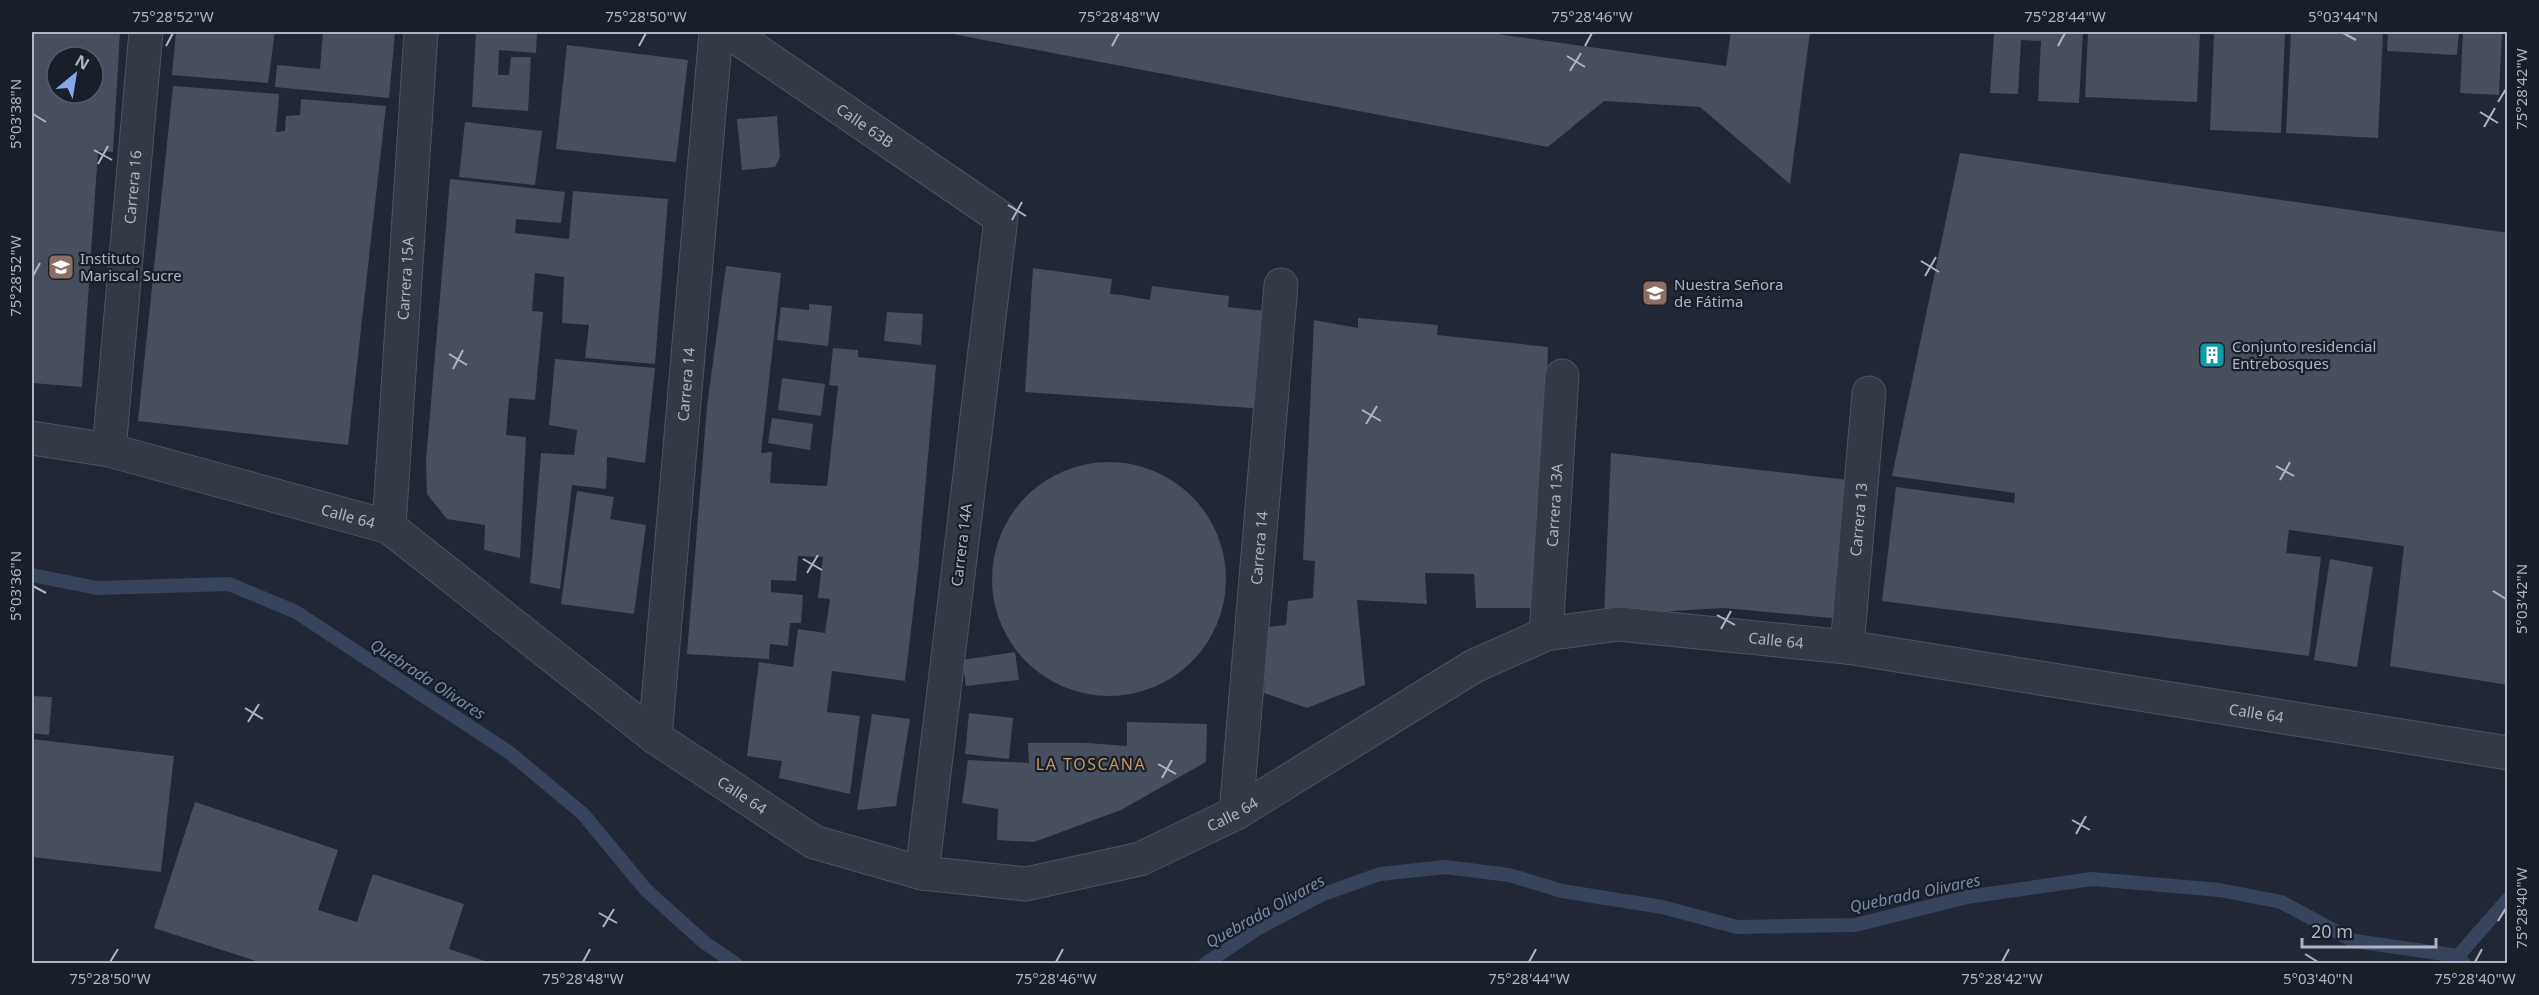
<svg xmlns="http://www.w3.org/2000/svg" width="2539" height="995" viewBox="0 0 2539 995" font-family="'Noto Sans',sans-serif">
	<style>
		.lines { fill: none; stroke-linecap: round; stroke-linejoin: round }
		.stream { stroke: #37445c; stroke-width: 14 }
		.building { fill: #474e5e; fill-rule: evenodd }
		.minor-casing { stroke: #4e5460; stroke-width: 35 }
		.tertiary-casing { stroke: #4e5460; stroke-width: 35 }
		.minor { stroke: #343a45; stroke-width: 33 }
		.tertiary { stroke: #343a45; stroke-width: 33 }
		.ticks { fill: none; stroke: #aeb4c2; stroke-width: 2 }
		.labels { text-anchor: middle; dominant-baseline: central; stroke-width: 4.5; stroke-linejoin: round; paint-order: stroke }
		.street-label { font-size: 15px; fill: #aeb4c2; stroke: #191f29 }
		.poi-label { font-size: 15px; fill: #aeb4c2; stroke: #191f29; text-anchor: start }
		.water-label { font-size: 16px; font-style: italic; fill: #7889a8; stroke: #191f29 }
		.neighbourhood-label { font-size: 16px; letter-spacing: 1.5px; fill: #c99661; stroke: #191f29 }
		.neatline { fill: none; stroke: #aeb4c2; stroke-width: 2 }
		.ticks-label { font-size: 15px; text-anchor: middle; fill: #aeb4c2 }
	</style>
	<rect width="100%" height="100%" fill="#212734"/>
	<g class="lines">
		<!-- stream -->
		<g class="stream">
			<path d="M32,575L97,588L229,584L296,612L510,753L583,814L646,890L705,943L736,964"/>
			<path d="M2458,956L2508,899"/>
			<path d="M1205,964L1257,929L1321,895L1380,874L1445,867L1509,875L1562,891L1662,907L1737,927L1855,925L1967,897L2092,879L2220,890L2281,902L2354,941L2458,956L2464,964"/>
		</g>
	</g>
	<!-- building -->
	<g class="building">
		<path d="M32,32H120L113,152L98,151L82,387L32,383ZM57,57H93V93H57Z"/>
		<path d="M176,32H275L268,83L172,75Z"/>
		<path d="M323,32H395L389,98L275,87L277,65L320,69Z"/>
		<path d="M476,32H537L536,53L499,50L498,75H509L511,57H531L528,111L472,107Z"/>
		<path d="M942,32H1483L1726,66L1731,32H1810L1790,184L1700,107L1604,101L1548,147Z"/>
		<path d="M1994,32H2083L2079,103L2038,101L2041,41L2021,40L2018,94L1990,93Z"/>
		<path d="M2088,32H2200L2197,102L2085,97Z"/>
		<path d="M2214,32H2285L2281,133L2210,130Z"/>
		<path d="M2291,32H2383L2378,138L2286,133Z"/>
		<path d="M2388,32H2459L2457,55L2387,51Z"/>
		<path d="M2463,32H2502L2499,95L2460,93Z"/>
		<path d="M567,45L688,60L676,162L556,149Z"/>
		<path d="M173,86L279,94L276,132L285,131L286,116L300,115L301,99L386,106L348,445L138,421Z"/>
		<path d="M777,116L780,157L775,167L742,170L737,119Z"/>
		<path d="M465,122L542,131L535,185L459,177Z"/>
		<path d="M1960,153L2508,233V685L2390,666L2404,546L2289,530L2286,553L2321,557L2309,656L1882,601L1896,487L2014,503L2015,493L1892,476Z"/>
		<path d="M450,179L565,192L561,223L516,219L515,233L569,239L573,191L668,199L655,364L585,358L589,325L562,323L564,277L535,273L532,311L543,312L535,400L509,398L506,435L526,437L520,558L484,550L485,525L447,519L427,494L426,461Z"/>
		<path d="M726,266L781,273L761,453L772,452L770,483L827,486L838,386L829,385L833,348L858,350V357L936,365L918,570L905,681L832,671L827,712L860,716L850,794L779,778L782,761L747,756L759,662L793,667L798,629L825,633L830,599L818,598L823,557L798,556L796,581L771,580V592L803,595L801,623H790L788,646L770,644L769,659L687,654L707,406Z"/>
		<path d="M1033,268L1112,279L1110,294L1121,295L1150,300L1152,286L1229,296L1228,307L1266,311L1265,409L1025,392Z"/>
		<path d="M809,304L832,306L828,346L777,340L781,307L809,310Z"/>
		<path d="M887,312L923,314L921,345L884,341Z"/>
		<path d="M1358,318L1438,325L1437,335L1548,347L1540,608H1476L1474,574L1425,573L1427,604L1357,600L1365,685L1307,708L1264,693L1268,627L1286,625L1288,601L1313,598L1315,561L1303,560L1314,320L1358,328Z"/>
		<path d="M555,359L655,368L645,463L607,457L606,489L572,485L560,589L530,583L541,453L574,455L577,430L549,425Z"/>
		<path d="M782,378L825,384L821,416L778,410Z"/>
		<path d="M772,418L813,424L810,450L768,443Z"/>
		<path d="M1611,453L1857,481L1832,618L1724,608L1604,615Z"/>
		<circle cx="1109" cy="579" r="117"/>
		<path d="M577,491L614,497L610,519L646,525L634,614L561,604Z"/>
		<path d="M2330,559L2373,567L2357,667L2314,660Z"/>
		<path d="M1015,652L1019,680L966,686L962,660Z"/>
		<path d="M32,696L52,697L49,735L32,733Z"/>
		<path d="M969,713L1013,718L1009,759L965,754Z"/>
		<path d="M872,714L910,719L896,806L857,810Z"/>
		<path d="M1127,722L1207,724L1206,762L1121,810L1034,842L997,840L998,809L962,803L968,760L1029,763L1028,743H1087L1127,746Z"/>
		<path d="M32,739L174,756L161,872L32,857Z"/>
		<path d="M195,802L338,850L318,910L357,922L373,874L464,904L449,949L491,963H262L154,928Z"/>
	</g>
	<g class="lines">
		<defs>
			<g id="minor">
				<path id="s1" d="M729,32L1001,218L922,873"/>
				<path id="s2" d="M109,450L146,32"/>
				<path id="s3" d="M389,527L421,32"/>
				<path id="s4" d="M1546,634L1562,376"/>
				<path id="s5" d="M1847,647L1869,393"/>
				<path id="s6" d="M655,737L716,32"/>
				<path id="s7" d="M1236,813L1281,285"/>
			</g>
			<g id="tertiary">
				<path id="s8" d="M32,438L109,450L389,527L655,737L814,842L922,873L1026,884L1140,859L1236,813L1474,666L1546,634L1618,624L1847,647L2508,753"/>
			</g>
		</defs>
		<!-- minor casing -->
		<use href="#minor" class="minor-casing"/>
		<!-- tertiary casing -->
		<use href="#tertiary" class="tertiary-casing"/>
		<!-- minor -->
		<use href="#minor" class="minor"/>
		<!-- tertiary -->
		<use href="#tertiary" class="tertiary"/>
	</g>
	<!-- ticks -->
	<path class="ticks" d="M2343,33L2356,40M166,46L173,33M639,46L646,33M1112,46L1119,33M1585,46L1592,33M2058,46L2065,33M1567,56L1585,67M1570,71L1581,53M2498,102L2506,89M2480,112L2498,123M33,114L46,122M2484,127L2495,108M94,150L112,160M98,164L108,146M1008,205L1026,216M1012,220L1022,202M1921,261L1939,272M33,276L40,263M1925,276L1936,257M449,354L467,365M453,369L463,350M1362,410L1381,421M1366,424L1377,406M2276,466L2294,476M2280,480L2290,462M803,559L822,570M807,573L818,555M33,586L46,593M2493,591L2506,599M1717,615L1735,625M1721,629L1731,611M245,708L263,719M248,722L259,704M1158,764L1176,774M1162,778L1172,760M2072,820L2090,830M2076,834L2086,816M599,913L617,923M2498,921L2506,908M603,927L614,909M2305,954L2318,962M110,962L118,949M583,962L590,949M1056,962L1063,949M1529,962L1536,949M2002,962L2009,949M2475,962L2482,949"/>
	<!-- icons -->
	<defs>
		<symbol id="school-square" viewBox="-11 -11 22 22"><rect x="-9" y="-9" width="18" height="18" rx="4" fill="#8d6e63" stroke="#191f29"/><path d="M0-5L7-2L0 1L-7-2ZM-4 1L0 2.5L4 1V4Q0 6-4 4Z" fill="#fff"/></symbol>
		<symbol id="building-square" viewBox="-11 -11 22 22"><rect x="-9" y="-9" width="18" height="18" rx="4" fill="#0f9aa8" stroke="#191f29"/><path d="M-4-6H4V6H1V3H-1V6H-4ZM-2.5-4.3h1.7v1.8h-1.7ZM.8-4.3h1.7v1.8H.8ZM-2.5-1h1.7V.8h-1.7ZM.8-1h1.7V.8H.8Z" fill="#fff"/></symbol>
	</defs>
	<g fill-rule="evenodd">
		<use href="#school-square" x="46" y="252" width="30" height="30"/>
		<use href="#school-square" x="1640" y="278" width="30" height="30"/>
		<use href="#building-square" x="2197" y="340" width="30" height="30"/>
	</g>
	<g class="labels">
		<!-- street labels -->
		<g class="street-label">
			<text stroke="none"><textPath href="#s1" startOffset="165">Calle 63B</textPath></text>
			<text stroke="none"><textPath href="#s2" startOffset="264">Carrera 16</textPath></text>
			<text stroke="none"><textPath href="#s3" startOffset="249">Carrera 15A</textPath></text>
			<text stroke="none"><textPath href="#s6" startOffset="354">Carrera 14</textPath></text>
			<text stroke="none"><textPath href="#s4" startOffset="129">Carrera 13A</textPath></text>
			<text stroke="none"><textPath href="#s8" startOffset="326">Calle 64</textPath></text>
			<text stroke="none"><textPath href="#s5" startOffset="128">Carrera 13</textPath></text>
			<text transform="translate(961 545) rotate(-83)">Carrera 14A</text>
			<text stroke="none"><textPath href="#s7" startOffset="266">Carrera 14</textPath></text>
			<text stroke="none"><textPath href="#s8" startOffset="1928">Calle 64</textPath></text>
			<text stroke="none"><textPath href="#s8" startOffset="2414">Calle 64</textPath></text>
			<text stroke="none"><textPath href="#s8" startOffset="812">Calle 64</textPath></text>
			<text stroke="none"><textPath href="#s8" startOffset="1334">Calle 64</textPath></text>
		</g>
		<!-- poi labels -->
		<g class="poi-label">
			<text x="80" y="258">Instituto<tspan x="80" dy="17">Mariscal Sucre</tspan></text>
			<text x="1674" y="284">Nuestra Señora<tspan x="1674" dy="17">de Fátima</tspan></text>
			<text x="2232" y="346">Conjunto residencial<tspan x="2232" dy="17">Entrebosques</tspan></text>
		</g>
		<!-- water labels -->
		<g class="water-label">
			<text transform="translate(428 679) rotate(33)">Quebrada Olivares</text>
			<text transform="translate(1915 893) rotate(-12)">Quebrada Olivares</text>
			<text transform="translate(1265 911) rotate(-29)">Quebrada Olivares</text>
		</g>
		<!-- neighbourhood labels -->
		<g class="neighbourhood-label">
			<text x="1091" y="764">LA TOSCANA</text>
		</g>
	</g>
	<!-- border -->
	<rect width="2539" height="995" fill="none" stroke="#191f29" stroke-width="66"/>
	<!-- north arrow -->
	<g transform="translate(75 75) rotate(30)"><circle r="28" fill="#191f29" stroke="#555b66" stroke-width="1.5"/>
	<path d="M0-4.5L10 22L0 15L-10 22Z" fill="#86a7ee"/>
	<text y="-9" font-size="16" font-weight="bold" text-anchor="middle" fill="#aeb4c2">N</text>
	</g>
	<!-- scale -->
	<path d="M2302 938v9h134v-9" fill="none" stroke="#aeb4c2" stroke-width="3"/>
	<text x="2311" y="938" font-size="18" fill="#aeb4c2" stroke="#191f29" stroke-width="4.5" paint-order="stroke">20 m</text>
	<rect x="33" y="33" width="2473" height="929" class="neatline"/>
	<g class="ticks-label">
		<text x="173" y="22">75°28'52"W</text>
		<text x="646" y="22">75°28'50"W</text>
		<text x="1119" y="22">75°28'48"W</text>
		<text x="1592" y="22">75°28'46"W</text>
		<text x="2065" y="22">75°28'44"W</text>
		<text x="2343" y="22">5°03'44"N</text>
		<text transform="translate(2522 89) rotate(-90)" y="5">75°28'42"W</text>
		<text transform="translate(16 114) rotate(-90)" y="5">5°03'38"N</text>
		<text transform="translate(16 276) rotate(-90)" y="5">75°28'52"W</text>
		<text transform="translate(16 586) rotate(-90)" y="5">5°03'36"N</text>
		<text transform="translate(2522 599) rotate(-90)" y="5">5°03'42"N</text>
		<text transform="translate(2522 908) rotate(-90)" y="5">75°28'40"W</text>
		<text x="110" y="984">75°28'50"W</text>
		<text x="583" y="984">75°28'48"W</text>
		<text x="1056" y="984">75°28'46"W</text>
		<text x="1529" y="984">75°28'44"W</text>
		<text x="2002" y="984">75°28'42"W</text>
		<text x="2318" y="984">5°03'40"N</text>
		<text x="2475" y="984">75°28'40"W</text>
	</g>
</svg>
